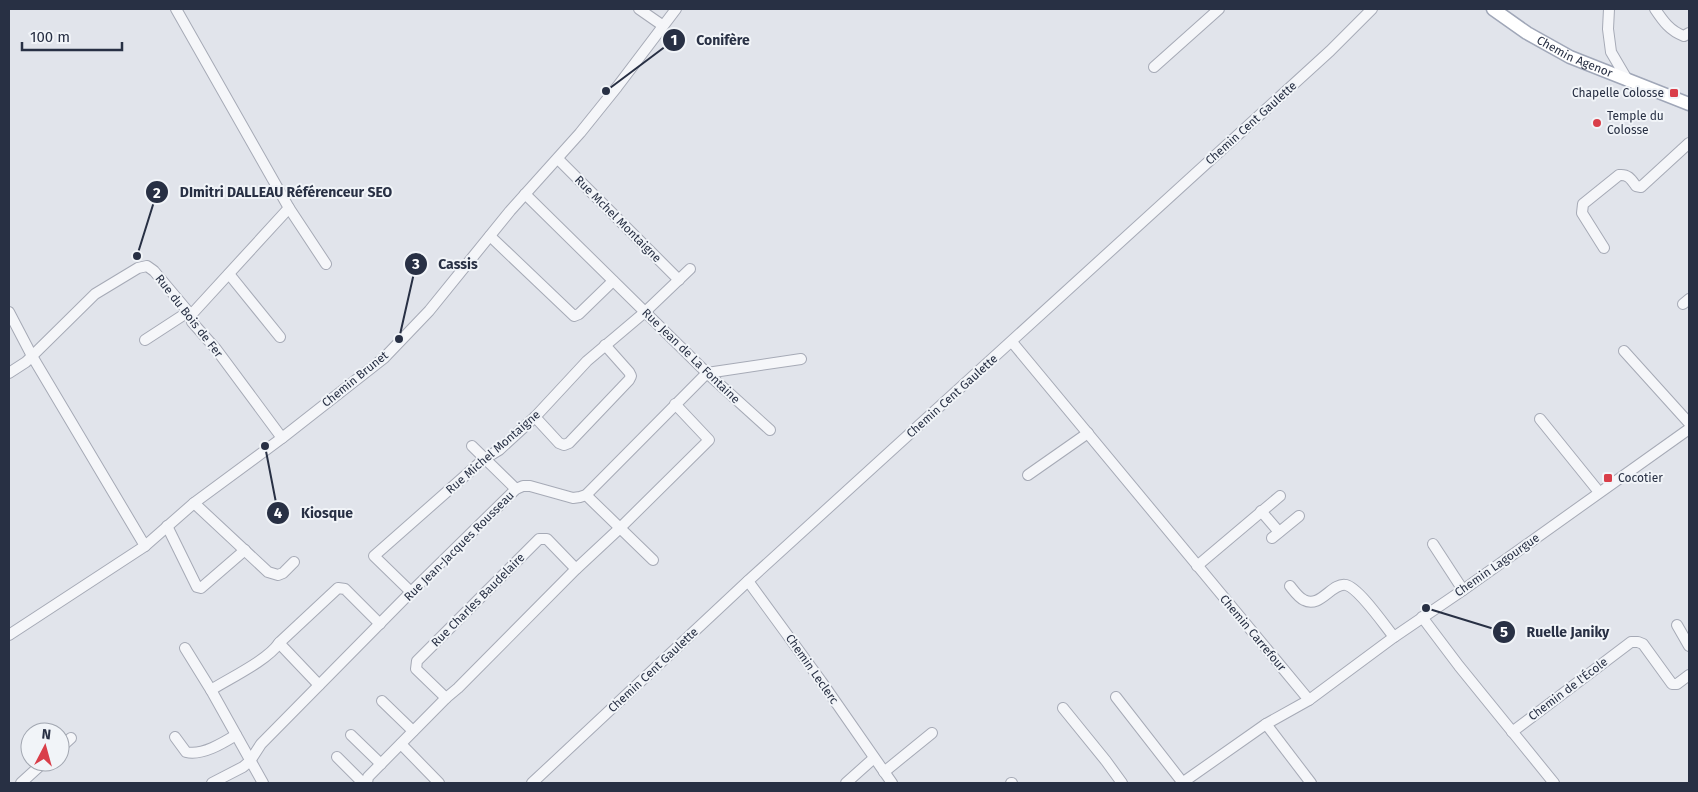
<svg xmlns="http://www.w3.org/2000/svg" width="1698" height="792" viewBox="0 0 1698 792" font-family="'Fira Sans',sans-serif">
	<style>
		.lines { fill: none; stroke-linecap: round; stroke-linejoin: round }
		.minor-casing { stroke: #a6aab6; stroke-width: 12 }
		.major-casing { stroke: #a0a7b8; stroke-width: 15 }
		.minor { stroke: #f5f6f9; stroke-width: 10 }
		.major { stroke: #fff; stroke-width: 12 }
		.poi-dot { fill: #d93e49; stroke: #f1f4f8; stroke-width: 2 }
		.labels { text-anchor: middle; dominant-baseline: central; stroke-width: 4; stroke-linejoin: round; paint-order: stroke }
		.street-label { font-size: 12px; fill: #283044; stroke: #f1f4f8 }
		.poi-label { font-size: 12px; fill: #283044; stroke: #f1f4f8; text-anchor: start }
		.leader { fill: none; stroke: #283044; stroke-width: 2 }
		.callout-dot { fill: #283044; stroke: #f1f4f8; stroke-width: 2 }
		.mark-label { font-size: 15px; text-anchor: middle; font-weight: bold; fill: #fff }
		.callout-label { font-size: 14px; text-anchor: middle; font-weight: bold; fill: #283044; stroke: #f1f4f8; stroke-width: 4; stroke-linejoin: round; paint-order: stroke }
	</style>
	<rect width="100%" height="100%" fill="#e1e4eb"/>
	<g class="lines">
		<defs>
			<g id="minor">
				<path d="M176,9L289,208L326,264"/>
				<path d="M639,9L662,25"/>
				<path d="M1609,9L1608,29L1611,52L1628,81"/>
				<path d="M1655,9C1663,21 1670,31 1684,36L1689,33"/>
				<path d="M1154,67L1219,9"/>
				<path d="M558,159L679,280"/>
				<path d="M525,194L707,373L770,430"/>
				<path d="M490,236L574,316L579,314L613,281"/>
				<path d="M1604,248L1582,213L1583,204L1619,175C1628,174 1631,179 1636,186L1641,187L1689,143"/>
				<path d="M229,274L280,337"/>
				<path d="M1683,304L1689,299"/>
				<path d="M9,312L32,356L145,546"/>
				<path d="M191,315L289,208"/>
				<path d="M145,340L188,312"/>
				<path d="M1012,342L1309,700"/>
				<path d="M1624,351L1689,423"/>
				<path d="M9,373L26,362L95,294L138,268L147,266L154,271L191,315L192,322L216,349L282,438"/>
				<path d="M535,417L559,443L564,445L569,443L629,380L631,376L629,372L605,345"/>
				<path d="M1540,419L1599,492"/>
				<path d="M472,446L516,489"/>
				<path d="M1028,475L1088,433"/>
				<path d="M586,495L653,560"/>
				<path d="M194,503L268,572L278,575L283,573L294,562"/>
				<path d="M1261,511L1279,532"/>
				<path d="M167,526L197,587L201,588L245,550"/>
				<path d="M1272,538L1299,516"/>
				<path d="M1433,544L1463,590"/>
				<path d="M1197,566L1280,496"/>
				<path d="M748,581L821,681L892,783"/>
				<path d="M1290,586C1294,591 1299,598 1304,600C1320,609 1332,582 1346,585C1359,588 1385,626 1394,637"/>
				<path d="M411,592L374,556L484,459L499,450L535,417L587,361L645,312L690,269"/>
				<path d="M1422,617L1459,666L1554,783"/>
				<path d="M1677,625L1689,646"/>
				<path d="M9,635L145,546L194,503L282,438L384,358L429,311L510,211L580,133L617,87L676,9"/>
				<path d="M185,648L211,690L263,783"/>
				<path d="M319,685L279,643L338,588L345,589L380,624"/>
				<path d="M211,690C230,678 268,660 279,643"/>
				<path d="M1116,697L1183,783"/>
				<path d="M446,698L416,669L417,661L539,539H547L576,569"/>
				<path d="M382,701L413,731"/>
				<path d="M1063,708L1106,761L1122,783"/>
				<path d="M1266,724L1311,783"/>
				<path d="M1512,732L1631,642H1638L1643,644L1672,684H1677L1689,675"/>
				<path d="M351,735L381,764"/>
				<path d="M175,737L186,752C202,756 223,743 236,735"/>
				<path d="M401,744L439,783"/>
				<path d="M60,748L71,738"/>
				<path d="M337,757L363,783"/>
				<path d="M884,772L932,733"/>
				<path d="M21,783L44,762"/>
				<path d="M212,783L243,767L250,761L261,744L411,592L516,489L523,486H530L573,498L580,497L586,495L707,373L801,359"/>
				<path d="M367,783L368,777L446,698L458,688L576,569L620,528L709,440L675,404"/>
				<path d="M532,783L748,581L1330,51L1372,9"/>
				<path d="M846,783L874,758"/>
				<path d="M1011,783H1012"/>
				<path d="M1182,783L1266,724L1309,700L1394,637L1463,590L1689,429"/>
			</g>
			<g id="major">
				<path id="s1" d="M1493,9L1527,33L1570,57L1689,104"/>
			</g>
		</defs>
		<!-- minor casing -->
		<use href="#minor" class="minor-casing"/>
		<!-- major casing -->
		<use href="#major" class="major-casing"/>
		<!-- minor -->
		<use href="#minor" class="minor"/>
		<!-- major -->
		<use href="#major" class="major"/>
	</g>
	<!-- markers -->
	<g class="poi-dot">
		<rect x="1669" y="88" width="10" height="10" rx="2.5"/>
		<circle cx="1597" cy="123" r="5"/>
		<rect x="1603" y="473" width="10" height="10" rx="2.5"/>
	</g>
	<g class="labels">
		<!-- street labels -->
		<g class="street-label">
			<text stroke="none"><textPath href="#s1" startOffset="95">Chemin Agenor</textPath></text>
			<text transform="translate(1251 123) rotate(-42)">Chemin Cent Gaulette</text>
			<text transform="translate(618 219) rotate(45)">Rue Mchel Montaigne</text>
			<text transform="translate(189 316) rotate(52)">Rue du Bois de Fer</text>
			<text transform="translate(691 356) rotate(44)">Rue Jean de La Fontaine</text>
			<text transform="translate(355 379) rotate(-39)">Chemin Brunet</text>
			<text transform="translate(952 396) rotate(-42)">Chemin Cent Gaulette</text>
			<text transform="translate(493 452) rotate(-41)">Rue Michel Montaigne</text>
			<text transform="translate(459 546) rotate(-45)">Rue Jean-Jacques Rousseau</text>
			<text transform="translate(1497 565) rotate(-35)">Chemin Lagourgue</text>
			<text transform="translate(478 600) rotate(-45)">Rue Charles Baudelaire</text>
			<text transform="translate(1253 633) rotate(50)">Chemin Carrefour</text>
			<text transform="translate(812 669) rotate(55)">Chemin Leclerc</text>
			<text transform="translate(653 670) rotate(-43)">Chemin Cent Gaulette</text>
			<text transform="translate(1568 689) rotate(-37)">Chemin de l'École</text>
		</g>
		<!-- poi labels -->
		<g class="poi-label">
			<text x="1664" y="93" text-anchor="end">Chapelle Colosse</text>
			<text x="1607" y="116">Temple du<tspan x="1607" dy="14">Colosse</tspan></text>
			<text x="1618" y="478">Cocotier</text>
		</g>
	</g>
	<!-- callouts -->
	<path class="leader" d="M606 91L674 40M137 256L157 192M399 339L416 264M265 446L278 513M1426 608L1504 632"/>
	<g class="callout-dot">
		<circle cx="606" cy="91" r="5"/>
		<circle cx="137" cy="256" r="5"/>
		<circle cx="399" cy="339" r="5"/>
		<circle cx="265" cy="446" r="5"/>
		<circle cx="1426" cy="608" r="5"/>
		<circle cx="674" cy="40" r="12"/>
		<circle cx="157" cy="192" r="12"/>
		<circle cx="416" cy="264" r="12"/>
		<circle cx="278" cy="513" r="12"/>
		<circle cx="1504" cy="632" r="12"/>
	</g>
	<g class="mark-label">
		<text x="674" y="45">1</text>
		<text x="157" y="198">2</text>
		<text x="416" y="269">3</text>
		<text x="278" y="518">4</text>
		<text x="1504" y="637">5</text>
	</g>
	<g class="callout-label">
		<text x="723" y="45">Conifère</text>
		<text x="286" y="197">DImitri DALLEAU Référenceur SEO</text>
		<text x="458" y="269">Cassis</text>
		<text x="327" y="518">Kiosque</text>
		<text x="1568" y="637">Ruelle Janiky</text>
	</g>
	<!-- border -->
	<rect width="1698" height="792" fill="none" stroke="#283044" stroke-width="20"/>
	<!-- north arrow -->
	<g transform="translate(45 747) rotate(6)"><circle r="24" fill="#f1f4f8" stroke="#a1a6b0"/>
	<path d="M0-4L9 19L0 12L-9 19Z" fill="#d93e49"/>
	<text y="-8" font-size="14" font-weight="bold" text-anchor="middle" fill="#283044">N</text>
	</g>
	<!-- scale -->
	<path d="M22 42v8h100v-8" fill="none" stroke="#283044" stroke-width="2.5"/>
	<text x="30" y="42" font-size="15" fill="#283044" stroke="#f1f4f8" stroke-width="4" paint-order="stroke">100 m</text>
</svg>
